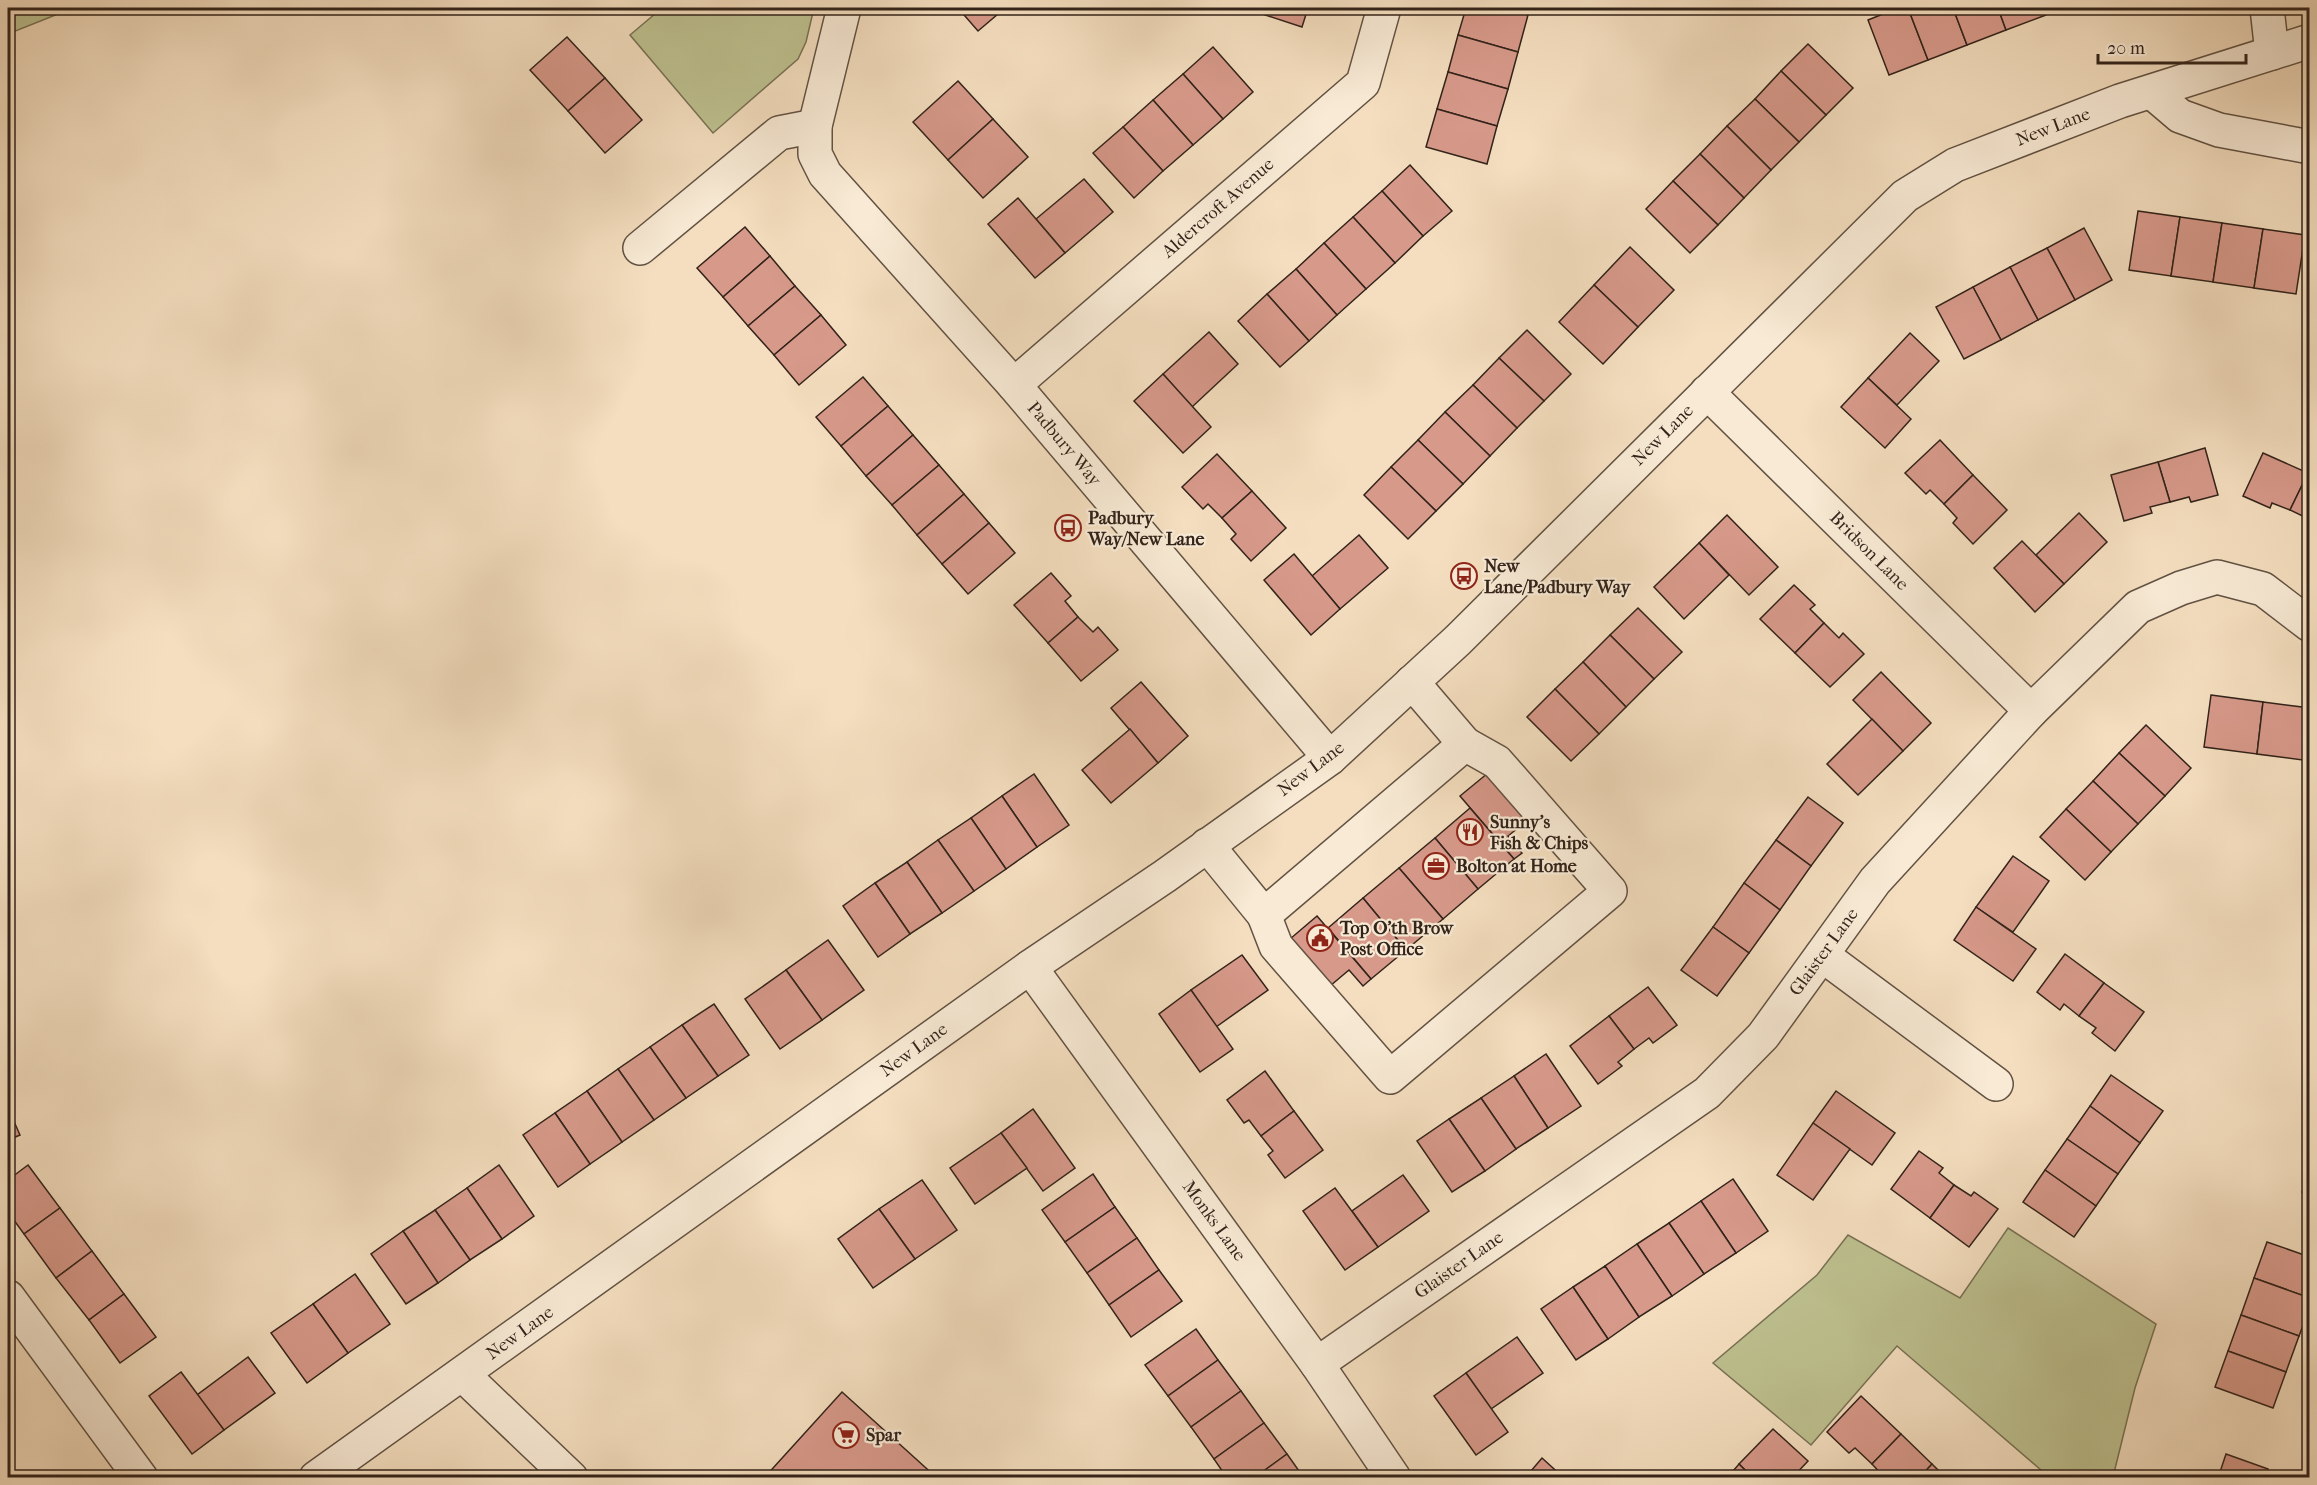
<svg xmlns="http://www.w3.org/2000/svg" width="2317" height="1485" viewBox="0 0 2317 1485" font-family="'IM FELL French Canon',serif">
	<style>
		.green { fill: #bec190; stroke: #787255; stroke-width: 1.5 }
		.building { fill: #d7998a; stroke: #32231a; stroke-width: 1.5 }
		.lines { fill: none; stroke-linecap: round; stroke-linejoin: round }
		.minor-casing { stroke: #625243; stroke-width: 36 }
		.minor { stroke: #f8ead5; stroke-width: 33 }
		.labels { text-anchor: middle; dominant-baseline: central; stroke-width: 4.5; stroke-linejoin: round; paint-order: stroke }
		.street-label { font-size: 18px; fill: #32231a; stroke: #f8ead5 }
		.poi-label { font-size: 18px; font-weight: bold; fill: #32231a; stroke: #f8ead5; text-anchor: start }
	</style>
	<rect width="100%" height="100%" fill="#f4debf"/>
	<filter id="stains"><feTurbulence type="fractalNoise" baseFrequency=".00333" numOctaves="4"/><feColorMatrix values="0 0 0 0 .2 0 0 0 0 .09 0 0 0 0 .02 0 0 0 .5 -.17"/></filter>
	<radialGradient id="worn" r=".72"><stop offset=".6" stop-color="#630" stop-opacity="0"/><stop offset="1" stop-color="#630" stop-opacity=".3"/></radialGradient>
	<!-- green -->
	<g class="green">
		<path d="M8,8H73L8,34Z"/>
		<path d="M662,8H814L806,42L798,59L713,133L630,35Z"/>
		<path d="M2008,1228L2156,1324L2135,1388L2113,1477H2049L1897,1346L1811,1445L1713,1363L1817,1275L1848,1235L1960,1298Z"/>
	</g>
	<!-- building -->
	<g class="building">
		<path d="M958,8H1005L978,31Z"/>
		<path d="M1244,8H1308L1302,27Z"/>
		<path d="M1466,8H1503L1528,15L1518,52L1458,35Z"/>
		<path d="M1898,8H1908L1928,60L1889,75L1868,20Z"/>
		<path d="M1908,8H1953L1967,45L1928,60Z"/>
		<path d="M1953,8H1998L2006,30L1967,45Z"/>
		<path d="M1998,8H2043L2046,15L2006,30Z"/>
		<path d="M1458,35L1518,52L1508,89L1448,72Z"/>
		<path d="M567,37L605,78L568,111L530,70Z"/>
		<path d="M1808,44L1853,88L1826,115L1781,71Z"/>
		<path d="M1213,47L1253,92L1223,119L1183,74Z"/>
		<path d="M1781,71L1826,115L1799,142L1755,99Z"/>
		<path d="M1448,72L1508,89L1497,126L1437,109Z"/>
		<path d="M1183,74L1223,119L1193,145L1153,100Z"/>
		<path d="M605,78L642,120L605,153L568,111Z"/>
		<path d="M958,81L993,119L948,160L913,122Z"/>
		<path d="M1755,99L1799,142L1771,170L1727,126Z"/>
		<path d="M1153,100L1193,145L1163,171L1123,127Z"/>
		<path d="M1437,109L1497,126L1487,164L1426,147Z"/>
		<path d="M993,119L1028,157L983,198L948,160Z"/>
		<path d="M1727,126L1771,170L1744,198L1700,154Z"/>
		<path d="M1123,127L1163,171L1134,198L1093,153Z"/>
		<path d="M1700,154L1744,198L1718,225L1673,181Z"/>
		<path d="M1410,165L1452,211L1423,236L1382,191Z"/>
		<path d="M1084,179L1113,212L1065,253L1036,219Z"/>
		<path d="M1673,181L1718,225L1690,253L1646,209Z"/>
		<path d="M1382,191L1423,236L1395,263L1353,217Z"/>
		<path d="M1018,198L1065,253L1035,278L988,224Z"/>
		<path d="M2138,211L2180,217L2171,276L2129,270Z"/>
		<path d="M1353,217L1395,263L1366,289L1324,243Z"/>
		<path d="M2180,217L2222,223L2213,282L2171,276Z"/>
		<path d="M2222,223L2263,229L2254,288L2213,282Z"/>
		<path d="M745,227L770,256L723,297L697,268Z"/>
		<path d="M2084,228L2112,280L2075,300L2047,248Z"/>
		<path d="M2263,229L2305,235L2296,294L2254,288Z"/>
		<path d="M1324,243L1366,289L1337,315L1296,269Z"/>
		<path d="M1630,247L1674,290L1638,327L1594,285Z"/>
		<path d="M2047,248L2075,300L2038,320L2010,267Z"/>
		<path d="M770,256L795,286L748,326L723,297Z"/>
		<path d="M2010,267L2038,320L2001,340L1973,287Z"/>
		<path d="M1296,269L1337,315L1309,341L1267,294Z"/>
		<path d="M1594,285L1638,327L1603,364L1559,322Z"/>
		<path d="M795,286L821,315L774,355L748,326Z"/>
		<path d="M1973,287L2001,340L1964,359L1936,307Z"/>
		<path d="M1267,294L1309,341L1280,367L1238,321Z"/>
		<path d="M821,315L846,345L799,385L774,355Z"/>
		<path d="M1527,330L1571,374L1544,401L1499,358Z"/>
		<path d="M1209,332L1238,364L1192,407L1163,374Z"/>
		<path d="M1910,333L1939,361L1897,405L1868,378Z"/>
		<path d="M1499,358L1544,401L1517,428L1473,385Z"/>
		<path d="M1163,374L1211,427L1183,453L1134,401Z"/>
		<path d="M863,377L888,406L841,446L816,417Z"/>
		<path d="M1868,378L1911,419L1885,448L1841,407Z"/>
		<path d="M1473,385L1517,428L1490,456L1445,412Z"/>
		<path d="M888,406L913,435L866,476L841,446Z"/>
		<path d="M1445,412L1490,456L1463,484L1418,440Z"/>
		<path d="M913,435L939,465L892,505L866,476Z"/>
		<path d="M1418,440L1463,484L1436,511L1391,467Z"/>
		<path d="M1940,440L1973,475L1944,504L1930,490L1926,494L1905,473Z"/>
		<path d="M2205,448L2218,495L2191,502L2189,497L2170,502L2158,462Z"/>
		<path d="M2263,453L2308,473L2290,510L2272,503L2270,508L2243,496Z"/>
		<path d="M1217,454L1252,491L1222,518L1208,504L1203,509L1182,487Z"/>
		<path d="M2158,462L2170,502L2150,507L2152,513L2124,521L2111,475Z"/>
		<path d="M939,465L964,494L917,535L892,505Z"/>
		<path d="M1391,467L1436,511L1408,539L1364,495Z"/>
		<path d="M2308,473H2310V527L2305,525L2309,519L2290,510Z"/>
		<path d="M1973,475L2007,510L1973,544L1953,523L1957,518L1944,504Z"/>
		<path d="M1252,491L1286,528L1251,561L1231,539L1236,534L1222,518Z"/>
		<path d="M964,494L989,523L942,564L917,535Z"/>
		<path d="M2079,513L2107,542L2064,584L2036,555Z"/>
		<path d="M1727,515L1778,567L1749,595L1699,543Z"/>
		<path d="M989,523L1015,553L968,594L942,564Z"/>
		<path d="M1359,535L1388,568L1340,609L1312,576Z"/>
		<path d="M2022,541L2064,584L2035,612L1994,568Z"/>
		<path d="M1699,543L1729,575L1684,619L1654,587Z"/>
		<path d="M1294,554L1340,609L1311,635L1264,580Z"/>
		<path d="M1051,573L1071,596L1065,601L1078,617L1048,643L1014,605Z"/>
		<path d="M1794,585L1815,605L1810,609L1824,623L1795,653L1760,619Z"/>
		<path d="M1638,608L1682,652L1654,679L1610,635Z"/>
		<path d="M1078,617L1093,632L1098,627L1118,650L1081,681L1048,643Z"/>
		<path d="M1824,623L1839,638L1843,633L1864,654L1830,687L1795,653Z"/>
		<path d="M1610,635L1654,679L1626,707L1583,662Z"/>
		<path d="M1583,662L1626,707L1599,734L1555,689Z"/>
		<path d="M1881,672L1931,723L1903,751L1853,700Z"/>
		<path d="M1141,682L1188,736L1158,763L1111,708Z"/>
		<path d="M1555,689L1599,734L1571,761L1527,717Z"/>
		<path d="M2211,695L2263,702L2257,754L2204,747Z"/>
		<path d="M2263,702L2310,708V761L2257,754Z"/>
		<path d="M1872,719L1903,751L1858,795L1827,764Z"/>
		<path d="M2146,725L2191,768L2165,796L2119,753Z"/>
		<path d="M1130,729L1158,763L1111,803L1082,770Z"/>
		<path d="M2119,753L2165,796L2138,824L2093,781Z"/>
		<path d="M1488,773L1528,820L1508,836L1522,853L1514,859L1460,796Z"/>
		<path d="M1034,774L1069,825L1037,847L1002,796Z"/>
		<path d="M2093,781L2138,824L2111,852L2066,809Z"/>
		<path d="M1002,796L1037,847L1006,869L971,818Z"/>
		<path d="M1808,797L1843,823L1811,866L1776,840Z"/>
		<path d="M1470,808L1514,859L1478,889L1435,838Z"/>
		<path d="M2066,809L2111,852L2085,880L2040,837Z"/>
		<path d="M971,818L1006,869L974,891L938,840Z"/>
		<path d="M1435,838L1478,889L1443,919L1399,868Z"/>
		<path d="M938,840L974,891L942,913L907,862Z"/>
		<path d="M1776,840L1811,866L1780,910L1744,883Z"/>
		<path d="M2013,856L2049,881L2013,932L1976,907Z"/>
		<path d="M907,862L942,913L910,934L875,883Z"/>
		<path d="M1399,868L1443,919L1406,950L1363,898Z"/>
		<path d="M875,883L910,934L878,957L843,906Z"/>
		<path d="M1744,883L1780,910L1749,953L1713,927Z"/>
		<path d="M1363,898L1406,950L1371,979L1328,928Z"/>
		<path d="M1976,907L2036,949L2013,981L1954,940Z"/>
		<path d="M1317,916L1371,979L1363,986L1349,970L1330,986L1290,939Z"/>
		<path d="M1713,927L1749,953L1717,996L1681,970Z"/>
		<path d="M828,940L864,990L822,1020L786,970Z"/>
		<path d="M2065,954L2104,983L2079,1016L2064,1004L2060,1010L2037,992Z"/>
		<path d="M1242,955L1268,990L1216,1027L1191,990Z"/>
		<path d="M786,970L822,1020L780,1049L745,999Z"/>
		<path d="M2104,983L2144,1012L2115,1051L2092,1033L2096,1028L2079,1016Z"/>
		<path d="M1648,987L1677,1025L1653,1043L1649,1038L1634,1049L1609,1016Z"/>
		<path d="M1191,990L1233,1049L1200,1072L1159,1014Z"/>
		<path d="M714,1004L749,1055L718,1076L682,1025Z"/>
		<path d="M1609,1016L1634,1049L1618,1062L1622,1066L1598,1084L1570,1046Z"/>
		<path d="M682,1025L718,1076L686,1098L650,1047Z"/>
		<path d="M650,1047L686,1098L654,1120L618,1069Z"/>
		<path d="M1546,1054L1581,1106L1548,1128L1514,1076Z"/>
		<path d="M618,1069L654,1120L622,1142L587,1091Z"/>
		<path d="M1265,1071L1294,1111L1261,1136L1249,1120L1244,1123L1227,1100Z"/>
		<path d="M2111,1075L2163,1111L2140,1143L2090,1106Z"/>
		<path d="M1514,1076L1548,1128L1516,1149L1481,1098Z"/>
		<path d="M587,1091L622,1142L590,1164L555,1113Z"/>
		<path d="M1836,1091L1895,1133L1872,1165L1813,1123Z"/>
		<path d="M1481,1098L1516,1149L1485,1171L1449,1119Z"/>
		<path d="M2090,1106L2140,1143L2118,1174L2067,1139Z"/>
		<path d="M8,1108L20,1135L8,1140Z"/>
		<path d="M1033,1109L1075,1168L1043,1191L1001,1133Z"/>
		<path d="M1294,1111L1323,1150L1285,1178L1268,1155L1273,1151L1261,1136Z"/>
		<path d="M555,1113L590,1164L558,1187L523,1135Z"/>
		<path d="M1449,1119L1485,1171L1452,1192L1417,1141Z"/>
		<path d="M1813,1123L1850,1149L1813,1200L1777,1175Z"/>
		<path d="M1001,1133L1027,1168L975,1204L950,1168Z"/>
		<path d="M2067,1139L2118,1174L2096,1206L2045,1170Z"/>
		<path d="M1919,1151L1943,1168L1939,1173L1954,1185L1930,1218L1891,1189Z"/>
		<path d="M28,1165L60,1208L24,1234L8,1212V1180Z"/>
		<path d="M499,1165L534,1216L502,1239L467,1188Z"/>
		<path d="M2045,1170L2096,1206L2074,1237L2023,1202Z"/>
		<path d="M1093,1174L1115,1207L1065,1242L1042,1210Z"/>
		<path d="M1403,1175L1429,1211L1378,1247L1352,1211Z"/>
		<path d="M1733,1179L1768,1231L1736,1253L1701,1201Z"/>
		<path d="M2310,1179V1197L2302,1192Z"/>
		<path d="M922,1180L957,1230L915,1259L879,1209Z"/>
		<path d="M1954,1185L1971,1196L1974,1192L1998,1209L1969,1247L1930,1218Z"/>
		<path d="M467,1188L502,1239L470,1260L435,1210Z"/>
		<path d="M1335,1188L1378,1247L1345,1270L1303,1211Z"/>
		<path d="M1701,1201L1736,1253L1704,1274L1669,1223Z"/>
		<path d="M1115,1207L1137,1238L1087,1273L1065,1242Z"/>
		<path d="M60,1208L92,1251L56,1278L24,1234Z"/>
		<path d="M879,1209L915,1259L873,1288L838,1239Z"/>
		<path d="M435,1210L470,1260L438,1283L403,1231Z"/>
		<path d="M1669,1223L1704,1274L1672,1296L1637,1244Z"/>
		<path d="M403,1231L438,1283L406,1304L371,1254Z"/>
		<path d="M1137,1238L1159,1270L1109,1305L1087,1273Z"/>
		<path d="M2267,1242L2310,1257V1298L2254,1278Z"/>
		<path d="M1637,1244L1672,1296L1639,1317L1605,1266Z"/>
		<path d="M92,1251L124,1294L89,1320L56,1278Z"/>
		<path d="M1605,1266L1639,1317L1608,1339L1573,1287Z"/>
		<path d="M1159,1270L1182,1301L1131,1337L1109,1305Z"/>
		<path d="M355,1274L390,1324L348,1353L313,1304Z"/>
		<path d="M2254,1278L2310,1298V1307L2299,1336L2241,1315Z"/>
		<path d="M1573,1287L1608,1339L1576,1360L1541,1309Z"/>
		<path d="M124,1294L156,1337L120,1363L89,1320Z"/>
		<path d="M313,1304L348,1353L307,1383L271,1333Z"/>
		<path d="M2241,1315L2299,1336L2286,1372L2228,1351Z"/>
		<path d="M1196,1329L1218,1360L1168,1396L1145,1365Z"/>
		<path d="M1517,1337L1543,1373L1491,1409L1466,1373Z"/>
		<path d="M2228,1351L2286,1372L2273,1408L2215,1387Z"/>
		<path d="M248,1357L275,1393L224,1430L197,1395Z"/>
		<path d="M1218,1360L1241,1391L1191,1427L1168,1396Z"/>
		<path d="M181,1372L224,1430L192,1454L149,1396Z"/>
		<path d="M1466,1373L1508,1432L1476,1455L1434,1396Z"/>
		<path d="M1241,1391L1264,1423L1214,1459L1191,1427Z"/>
		<path d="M842,1392L937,1478H764Z"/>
		<path d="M1861,1396L1901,1434L1872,1464L1855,1448L1849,1453L1827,1432Z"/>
		<path d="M1264,1423L1287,1454L1254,1478H1227L1214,1459Z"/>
		<path d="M1773,1429L1808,1461L1792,1478H1753L1739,1464Z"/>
		<path d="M1901,1434L1932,1464L1919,1478H1885L1872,1464Z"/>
		<path d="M1287,1454L1304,1478H1254Z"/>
		<path d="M2226,1454L2268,1469L2265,1478H2218Z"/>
		<path d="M1542,1458L1564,1478H1525Z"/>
		<path d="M1739,1464L1753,1478H1727Z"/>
		<path d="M1932,1464L1946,1478H1919Z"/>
	</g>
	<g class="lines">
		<defs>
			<g id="minor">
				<path d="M844,8L815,126V154L825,174L1014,385L1330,758"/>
				<path d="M2267,8L2272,53"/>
				<path d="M2153,93L2180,116L2219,130L2310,147"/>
				<path d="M640,248L779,133L815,126"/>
				<path d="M1014,385L1363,83L1384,8"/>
				<path d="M1707,392L2031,711"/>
				<path d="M1207,845L1264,915L1465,744L1412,682"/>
				<path d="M1264,915L1276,946L1390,1077L1610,891L1497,762L1465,744"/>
				<path d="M1822,955L1996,1084"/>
				<path d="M1030,967L1317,1364L1394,1478"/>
				<path d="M8,1297L141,1478"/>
				<path d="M1317,1364L1707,1093L1763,1036L1875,881L2031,711L2138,607L2181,588L2217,577L2263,589L2310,625"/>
				<path d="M462,1374L571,1478"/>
				<path d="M316,1478L1030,967L1165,876L1330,758L1458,640L1905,196L1955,165L2120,101L2310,41"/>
			</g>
		</defs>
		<!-- minor casing -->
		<use href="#minor" class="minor-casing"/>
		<!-- minor -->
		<use href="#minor" class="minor"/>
	</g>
	<!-- icons -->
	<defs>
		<symbol id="bus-ring" viewBox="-11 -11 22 22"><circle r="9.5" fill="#f8ead5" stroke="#8f2418" stroke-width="1.5"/><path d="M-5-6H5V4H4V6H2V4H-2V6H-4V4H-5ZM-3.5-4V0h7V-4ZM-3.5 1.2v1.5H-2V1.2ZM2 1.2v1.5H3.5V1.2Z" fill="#8f2418"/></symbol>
		<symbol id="restaurant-ring" viewBox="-11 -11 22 22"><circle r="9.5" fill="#f8ead5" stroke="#8f2418" stroke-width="1.5"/><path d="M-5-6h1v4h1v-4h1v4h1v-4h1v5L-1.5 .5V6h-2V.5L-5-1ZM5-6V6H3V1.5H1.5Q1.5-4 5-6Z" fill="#8f2418"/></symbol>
		<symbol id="office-ring" viewBox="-11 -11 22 22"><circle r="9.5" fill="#f8ead5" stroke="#8f2418" stroke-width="1.5"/><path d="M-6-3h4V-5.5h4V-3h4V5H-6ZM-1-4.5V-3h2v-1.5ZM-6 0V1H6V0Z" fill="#8f2418"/></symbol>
		<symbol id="civic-ring" viewBox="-11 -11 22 22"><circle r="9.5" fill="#f8ead5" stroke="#8f2418" stroke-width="1.5"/><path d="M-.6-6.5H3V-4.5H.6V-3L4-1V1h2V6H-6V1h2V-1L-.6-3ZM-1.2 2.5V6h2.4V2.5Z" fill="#8f2418"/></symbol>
		<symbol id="supermarket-ring" viewBox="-11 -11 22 22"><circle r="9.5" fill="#f8ead5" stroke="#8f2418" stroke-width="1.5"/><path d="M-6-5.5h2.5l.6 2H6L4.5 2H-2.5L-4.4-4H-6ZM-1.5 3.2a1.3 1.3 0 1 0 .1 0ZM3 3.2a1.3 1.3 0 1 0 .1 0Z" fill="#8f2418"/></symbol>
	</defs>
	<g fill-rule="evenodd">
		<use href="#bus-ring" x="1053" y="513" width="30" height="30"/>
		<use href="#bus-ring" x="1449" y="561" width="30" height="30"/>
		<use href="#restaurant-ring" x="1455" y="817" width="30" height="30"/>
		<use href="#office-ring" x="1421" y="851" width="30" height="30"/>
		<use href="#civic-ring" x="1305" y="923" width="30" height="30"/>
		<use href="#supermarket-ring" x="831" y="1420" width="30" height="30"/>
	</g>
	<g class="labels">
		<!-- street labels -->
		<g class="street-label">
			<text transform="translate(2053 127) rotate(-21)">New Lane</text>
			<text transform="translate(1218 208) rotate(-41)">Aldercroft Avenue</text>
			<text transform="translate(1663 435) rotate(-45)">New Lane</text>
			<text transform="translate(1064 444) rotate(50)">Padbury Way</text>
			<text transform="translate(1869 551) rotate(45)">Bridson Lane</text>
			<text transform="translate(1311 769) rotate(-37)">New Lane</text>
			<text transform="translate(1824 952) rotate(-54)">Glaister Lane</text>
			<text transform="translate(914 1050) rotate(-36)">New Lane</text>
			<text transform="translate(1214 1221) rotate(54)">Monks Lane</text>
			<text transform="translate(1459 1265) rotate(-35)">Glaister Lane</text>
			<text transform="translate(520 1333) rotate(-36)">New Lane</text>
		</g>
		<!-- poi labels -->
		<g class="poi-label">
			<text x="1088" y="518">Padbury<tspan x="1088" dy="21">Way/New Lane</tspan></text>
			<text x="1484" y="566">New<tspan x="1484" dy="21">Lane/Padbury Way</tspan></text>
			<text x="1490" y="822">Sunny's<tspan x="1490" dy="21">Fish &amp; Chips</tspan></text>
			<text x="1456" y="866">Bolton at Home</text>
			<text x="1340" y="928">Top O'th Brow<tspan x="1340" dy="21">Post Office</tspan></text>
			<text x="866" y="1435">Spar</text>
		</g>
	</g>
	<!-- margin -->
	<rect width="2317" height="1485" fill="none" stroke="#f4debf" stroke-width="30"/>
	<rect x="9" y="9" width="2299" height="1467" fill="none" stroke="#32231a" stroke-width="3"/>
	<rect x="15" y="15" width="2287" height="1455" fill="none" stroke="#32231a" stroke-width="1.5"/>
	<!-- scale -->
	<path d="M2098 54v9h148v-9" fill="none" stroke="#32231a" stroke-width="3"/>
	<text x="2107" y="54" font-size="18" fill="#32231a" stroke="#f8ead5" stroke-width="4.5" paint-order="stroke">20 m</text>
	<rect width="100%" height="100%" filter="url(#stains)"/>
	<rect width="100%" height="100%" fill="url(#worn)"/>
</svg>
